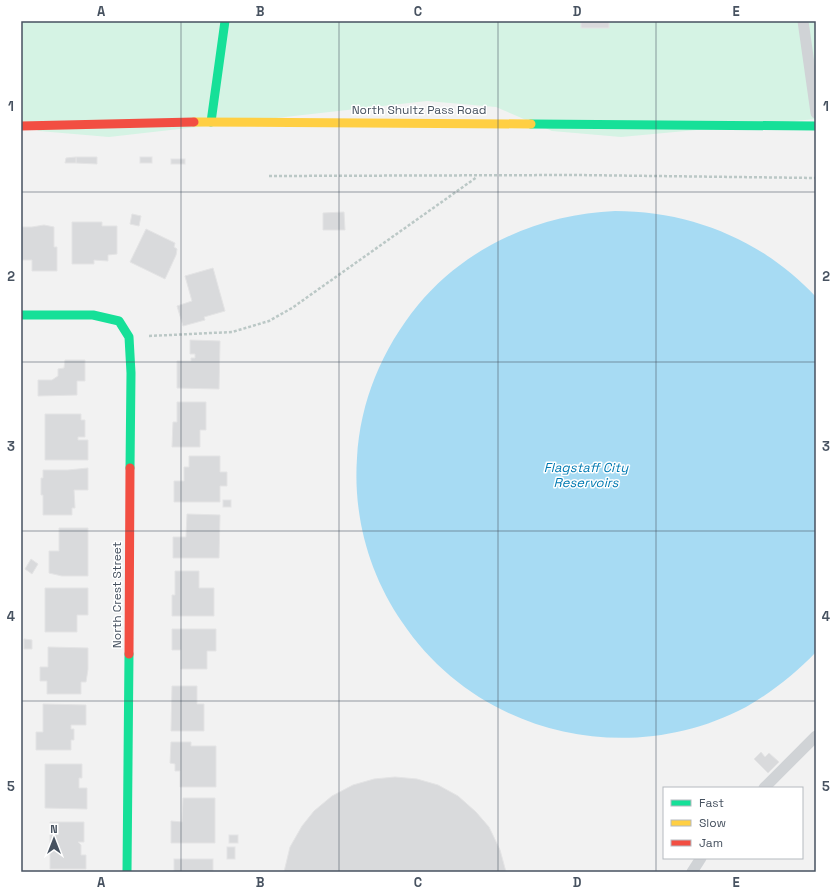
<svg xmlns="http://www.w3.org/2000/svg" width="837" height="893" viewBox="0 0 837 893" font-family="'Space Grotesk',sans-serif">
	<style>
		.green { fill: #d5f3e4 }
		.water { fill: #a7dbf3 }
		.building { fill: #d9dadc; stroke: #e4e4e5 }
		.lines { fill: none; stroke-linecap: round; stroke-linejoin: round }
		.path { stroke: #bbc8c6; stroke-width: 2.5; stroke-dasharray: 3 2; stroke-linecap: butt }
		.lane { stroke: #d0d3d6; stroke-width: 11 }
		.fast { stroke: #16e098; stroke-width: 9 }
		.slow { stroke: #ffcf43; stroke-width: 9 }
		.jam { stroke: #f24e42; stroke-width: 9 }
		.grid { fill: none; stroke: #475260; stroke-width: 1; stroke-opacity: 0.55 }
		.labels { text-anchor: middle; dominant-baseline: central; stroke-width: 3; stroke-linejoin: round; paint-order: stroke }
		.street-label { font-size: 12px; fill: #475260; stroke: #fff }
		.water-label { font-size: 13px; font-style: italic; fill: #017ab2; stroke: #fff }
		.neatline { fill: none; stroke: #475260; stroke-width: 1.5 }
		.grid-label { font-size: 13px; text-anchor: middle; font-weight: bold; fill: #475260 }
	</style>
	<rect width="100%" height="100%" fill="#f2f2f2"/>
	<!-- green -->
	<path class="green" d="M21,21H816V119L621,137L552,131L496,107L427,101L109,137L39,131L21,123Z"/>
	<!-- water -->
	<path class="water" d="M615,211C692,211 764,241 816,297V652C795,674 772,692 746,707C627,770 477,734 402,622C369,574 353,516 357,458C360,402 382,349 418,305C467,246 540,214 615,211Z"/>
	<!-- building -->
	<g class="building">
		<rect x="581" y="21" width="28" height="7"/>
		<path d="M76,157H97V164L76,163Z"/>
		<path d="M76,157V163H65L66,158Z"/>
		<rect x="140" y="157" width="12" height="6"/>
		<rect x="171" y="159" width="14" height="5"/>
		<path d="M344,212L345,230H323V213Z"/>
		<path d="M132,214L141,216L139,226L130,224Z"/>
		<path d="M72,222H102V226H117V254L108,255V261L94,260V264H72Z"/>
		<path d="M44,225L54,227V247H57V271H32V260H21V227H32Z"/>
		<path d="M146,229L175,243L174,247L177,249L176,255L165,279L130,262Z"/>
		<path d="M213,268L225,311L204,317L205,320L183,326L177,306L192,301L185,276Z"/>
		<path d="M190,340L220,341L219,389L177,388V361H191V358H195V354H190Z"/>
		<path d="M65,360H85V381H77V395L38,396V380H52L58,376V369L64,368Z"/>
		<path d="M177,402H206V430H200V447H172L173,422H177Z"/>
		<path d="M45,414H81V420H85V437H78V440H88V460H45Z"/>
		<path d="M189,456H220V472H227V486H220V502H174V481H184V467H189Z"/>
		<path d="M88,468V490H74L75,508H72V515H43V495H41V478H43V470H68Z"/>
		<rect x="223" y="500" width="8" height="7"/>
		<path d="M187,514L220,515L219,558H173V537H186Z"/>
		<path d="M59,528H88V576H62L49,573V551H59Z"/>
		<path d="M31,559L38,564L32,574L25,569Z"/>
		<path d="M175,571H199V588H214V616H172V595H175Z"/>
		<path d="M45,588H88V615H77V632H45Z"/>
		<path d="M172,629H216V651H207V669H181V650H172Z"/>
		<path d="M24,639L32,640V649H24Z"/>
		<path d="M48,647L88,648V669L86,682H81V694H47V681H40V667H48Z"/>
		<path d="M172,686H197V704H204V731H171Z"/>
		<path d="M43,704L86,705V725H71V729H74V740H71V750H36V732H43Z"/>
		<path d="M171,742H191V746H216V787H180V771H175V764L170,763Z"/>
		<path d="M761,752L765,757L769,753L779,762L768,773L754,759Z"/>
		<path d="M45,764H82V778H79V788H87V809L45,808Z"/>
		<path d="M395,777L417,779L438,785L458,796L476,812L489,827L500,850L506,872H284L290,847L302,826L314,811L332,796L353,785L374,779Z"/>
		<path d="M183,798H215V843H171V821L182,822Z"/>
		<path d="M50,822H84V842H78L81,845V855H86V869H50Z"/>
		<rect x="229" y="835" width="9" height="8"/>
		<rect x="227" y="847" width="8" height="12"/>
		<rect x="174" y="859" width="39" height="13"/>
	</g>
	<g class="lines">
		<!-- path -->
		<g class="path">
			<path d="M269,176L575,175L816,178"/>
			<path d="M149,336L232,332L269,321L292,308L477,177"/>
		</g>
		<!-- lane -->
		<g class="lane">
			<path d="M803,21L816,113"/>
			<path d="M764,788L816,736"/>
			<path d="M692,872L701,858"/>
		</g>
		<!-- fast -->
		<g class="fast">
			<path d="M211,122L225,21"/>
			<path d="M531,124L816,126"/>
			<path d="M21,315H93L119,321L129,337L131,373L130,468"/>
			<path d="M127,872L129,654"/>
		</g>
		<!-- slow -->
		<path class="slow" d="M194,122L531,124"/>
		<!-- jam -->
		<g class="jam">
			<path d="M21,126L194,122"/>
			<path d="M129,654L130,468"/>
		</g>
	</g>
	<!-- grid -->
	<path class="grid" d="M181,21V872M339,21V872M498,21V872M656,21V872M21,192H816M21,362H816M21,531H816M21,701H816"/>
	<g class="labels">
		<!-- street labels -->
		<g class="street-label">
			<text x="419" y="110">North Shultz Pass Road</text>
			<text transform="translate(117 595) rotate(-90)">North Crest Street</text>
		</g>
		<!-- water labels -->
		<g class="water-label">
			<text x="586" y="467">Flagstaff City<tspan x="586" dy="15">Reservoirs</tspan></text>
		</g>
	</g>
	<!-- border -->
	<rect width="837" height="893" fill="none" stroke="#ffffff" stroke-width="44"/>
	<!-- legend -->
	<rect x="663" y="787" width="140" height="72" fill="#ffffff" stroke="#b5babf"/>
	<rect x="671" y="800" width="20" height="6" fill="#16e098" stroke="#b5babf"/>
	<text x="699" y="807" font-size="12" fill="#475260">Fast</text>
	<rect x="671" y="820" width="20" height="6" fill="#ffcf43" stroke="#b5babf"/>
	<text x="699" y="827" font-size="12" fill="#475260">Slow</text>
	<rect x="671" y="840" width="20" height="6" fill="#f24e42" stroke="#b5babf"/>
	<text x="699" y="847" font-size="12" fill="#475260">Jam</text>
	<!-- north arrow -->
	<g transform="translate(54 839)" stroke="#ffffff" stroke-width="3" paint-order="stroke">
	<path d="M0-3L7 15L0 10L-7 15Z" fill="#475260"/>
	<text y="-6" font-size="11" font-weight="bold" text-anchor="middle" fill="#475260">N</text>
	</g>
	<rect x="22" y="22" width="793" height="849" class="neatline"/>
	<g class="grid-label">
		<text x="101" y="16">A</text>
		<text x="260" y="16">B</text>
		<text x="418" y="16">C</text>
		<text x="577" y="16">D</text>
		<text x="736" y="16">E</text>
		<text x="11" y="111">1</text>
		<text x="826" y="111">1</text>
		<text x="11" y="281">2</text>
		<text x="826" y="281">2</text>
		<text x="11" y="451">3</text>
		<text x="826" y="451">3</text>
		<text x="11" y="621">4</text>
		<text x="826" y="621">4</text>
		<text x="11" y="791">5</text>
		<text x="826" y="791">5</text>
		<text x="101" y="887">A</text>
		<text x="260" y="887">B</text>
		<text x="418" y="887">C</text>
		<text x="577" y="887">D</text>
		<text x="736" y="887">E</text>
	</g>
</svg>
